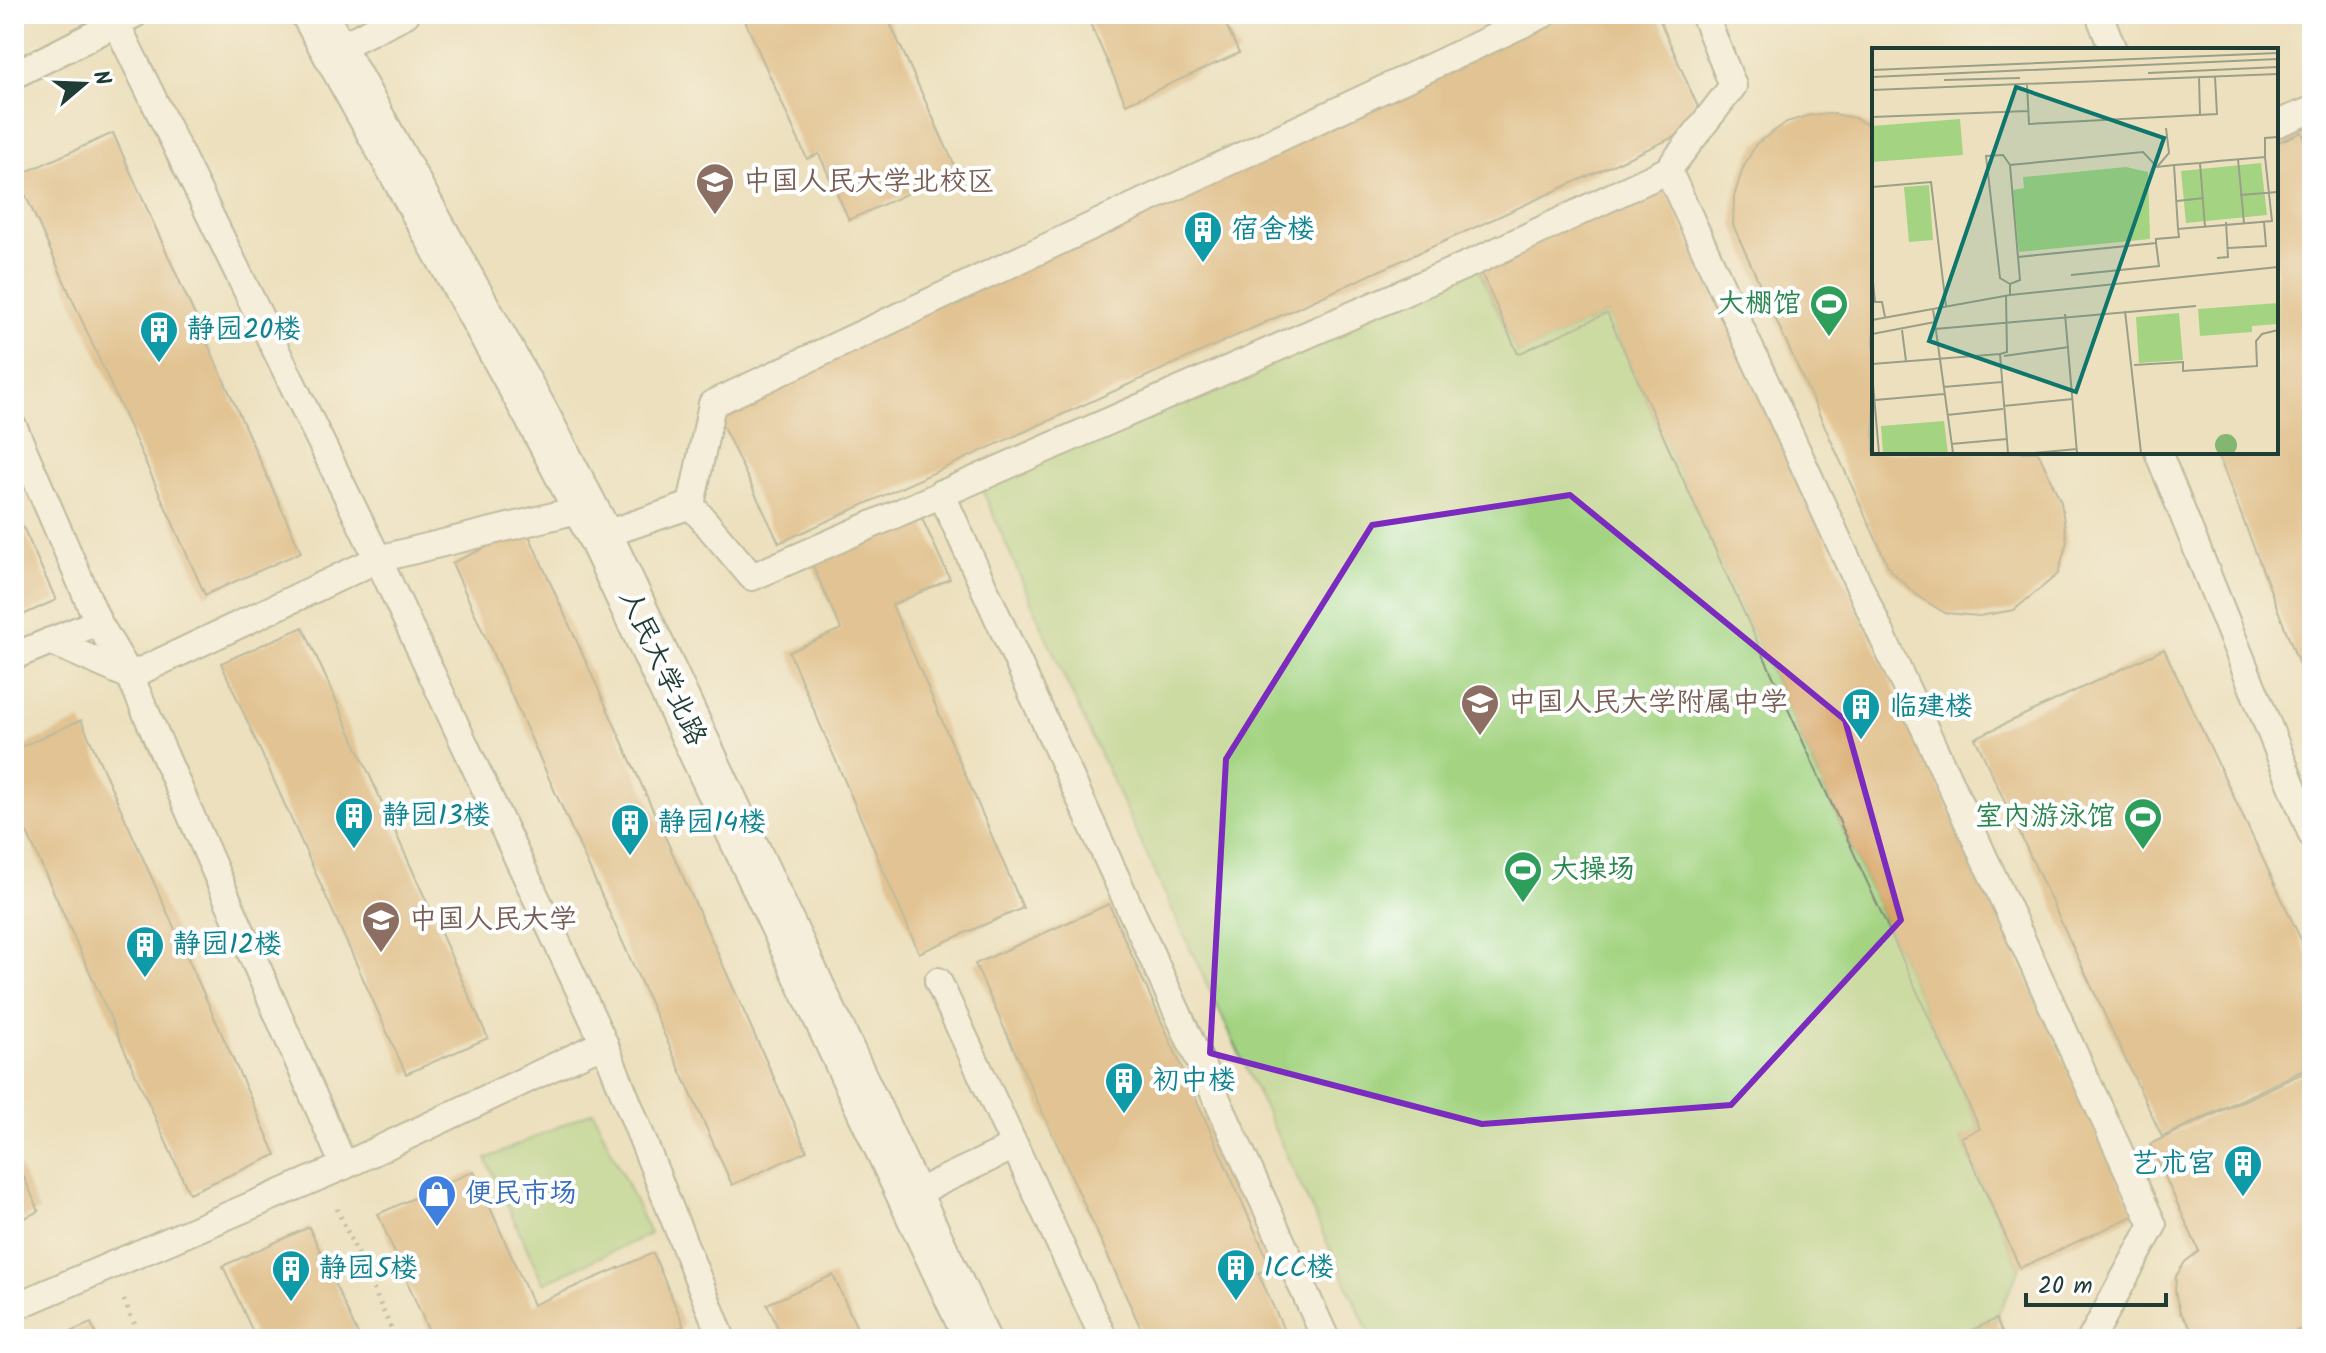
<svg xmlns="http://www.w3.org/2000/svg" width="2326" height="1353" viewBox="0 0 2326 1353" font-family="Kalam,'LXGW WenKai TC',sans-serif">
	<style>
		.green { fill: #a4d482; stroke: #62885b; stroke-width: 2 }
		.building { fill: #d5a15f }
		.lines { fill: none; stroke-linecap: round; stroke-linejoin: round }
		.lane-casing { stroke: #868e79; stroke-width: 30 }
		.street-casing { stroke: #868e79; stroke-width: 48 }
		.path { stroke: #868e79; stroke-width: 5; stroke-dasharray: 2 6; stroke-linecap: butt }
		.lane { stroke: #fff; stroke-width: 26 }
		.street { stroke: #fff; stroke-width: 44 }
		.marked { fill: none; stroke: #7b2cbf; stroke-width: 6; stroke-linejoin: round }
		.labels { text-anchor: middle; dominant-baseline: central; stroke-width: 8; stroke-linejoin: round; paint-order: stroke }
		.education-label { font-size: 28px; fill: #785e54; stroke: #fff; text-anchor: start }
		.culture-label { font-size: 28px; fill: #0d838f; stroke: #fff; text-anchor: start }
		.leisure-label { font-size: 28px; fill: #27864d; stroke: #fff; text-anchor: end }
		.street-label { font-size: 28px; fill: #1f3d34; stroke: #fff }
		.shop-label { font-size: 28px; fill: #366cbe; stroke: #fff; text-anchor: start }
		.inset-road { fill: none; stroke: #9a9f87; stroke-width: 2 }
		.view { fill: #0f766e; fill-opacity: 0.15; stroke: #0f766e; stroke-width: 4 }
		.inset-edge { fill: none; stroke: #1f3d34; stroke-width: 4 }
	</style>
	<rect width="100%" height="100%" fill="#fff"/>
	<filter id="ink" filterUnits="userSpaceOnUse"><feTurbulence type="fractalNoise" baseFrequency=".0125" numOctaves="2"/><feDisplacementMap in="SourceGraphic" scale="16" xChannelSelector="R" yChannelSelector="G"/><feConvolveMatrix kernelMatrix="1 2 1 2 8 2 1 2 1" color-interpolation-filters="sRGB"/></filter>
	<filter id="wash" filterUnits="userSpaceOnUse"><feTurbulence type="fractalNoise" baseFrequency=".006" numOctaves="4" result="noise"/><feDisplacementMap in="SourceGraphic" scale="32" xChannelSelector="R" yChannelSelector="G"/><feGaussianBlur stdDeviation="1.8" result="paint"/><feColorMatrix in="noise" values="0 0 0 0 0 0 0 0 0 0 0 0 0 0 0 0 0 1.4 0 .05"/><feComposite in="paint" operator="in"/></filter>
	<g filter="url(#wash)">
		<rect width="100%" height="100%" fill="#ece0be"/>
		<!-- green -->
		<g class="green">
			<path d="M1475,262L1518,354L1607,313L1980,1129L1961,1138L2020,1268L1996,1319L1952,1339H1372L1065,679L981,487Z"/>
			<path d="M593,1111L650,1234L543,1283L486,1159Z"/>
		</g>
		<g id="blocks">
			<!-- building -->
			<g class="building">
				<path d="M742,14H886L957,171L849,220L819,154L807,159Z"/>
				<path d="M1086,14H1221L1239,53L1126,104Z"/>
				<path d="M1544,14H1657L1705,123L779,543L712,404Z"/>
				<path d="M1834,114L1854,118L1874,128V452H2038L2061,502L2067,541L2058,574L2014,610L1979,616L1945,613L1919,597L1890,570L1733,225L1734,197L1743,168L1756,144L1787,122L1811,115Z"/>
				<path d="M2302,132L2312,158V698L2217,452H2276V143Z"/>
				<path d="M113,133L301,552L205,595L17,176Z"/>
				<path d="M1660,177L2135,1215L2020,1268L1961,1137L1980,1129L1607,313L1518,354L1476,261Z"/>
				<path d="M14,507L56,600L14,619Z"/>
				<path d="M919,512L950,579L892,605L1023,908L919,953L789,652L841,629L811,562Z"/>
				<path d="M526,529L807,1151L732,1185L452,563Z"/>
				<path d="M303,627L488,1038L406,1074L221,663Z"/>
				<path d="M2164,649L2312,963V1066L2162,1137L1975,738Z"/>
				<path d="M81,720L276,1155L189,1193L14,804V750Z"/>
				<path d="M1109,904L1271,1267L1258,1273L1288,1339H1124L1142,1331L975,964Z"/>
				<path d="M2312,1069V1324L2280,1339H2239L2236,1333L2219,1338L2203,1337L2190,1327L2180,1312L2175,1292L2176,1276L2185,1262L2199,1251L2150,1144Z"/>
				<path d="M14,1155L39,1211L14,1223Z"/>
				<path d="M474,1171L533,1305L653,1253L684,1326L679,1328L683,1339H432L378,1214Z"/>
				<path d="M309,1227L360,1339H256L223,1266Z"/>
				<path d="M833,1275L862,1339H783L767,1304Z"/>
				<path d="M1996,1319L2005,1339H1952Z"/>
				<path d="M91,1323L98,1339H54Z"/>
			</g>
		</g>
	</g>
	<g filter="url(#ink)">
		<use href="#blocks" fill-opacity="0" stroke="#868e79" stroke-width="2"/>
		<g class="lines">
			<defs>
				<g id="lane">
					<path d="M2099,14L2113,50"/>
					<path d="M116,23L378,559L604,1043L722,1339"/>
					<path d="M335,49L406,14"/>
					<path d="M14,75L135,14"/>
					<path d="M2276,124L2312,110"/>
					<path d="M1668,170L1733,86L1704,14"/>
					<path d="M14,428L98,622"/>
					<path d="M2158,452L2312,835"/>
					<path d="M941,493L1326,1339"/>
					<path d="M691,505L712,404L1544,14"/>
					<path d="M600,536L691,505L752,577L1476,261L1668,170L2153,1225L2091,1339"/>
					<path d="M50,641L130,676L344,1166"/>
					<path d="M14,656L98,622L130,676L378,559L586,508"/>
					<path d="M938,981L1104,1339"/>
					<path d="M909,1196L1015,1146"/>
					<path d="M14,1307L344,1166L604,1043"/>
				</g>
				<path id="street" d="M314,14L536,414L600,536L977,1339"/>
			</defs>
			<!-- lane casing -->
			<use href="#lane" class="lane-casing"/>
			<!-- street casing -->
			<use href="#street" class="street-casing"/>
			<!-- path -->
			<g class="path">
				<path d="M337,1209L396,1339"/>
				<path d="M124,1300L141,1339"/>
			</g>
			<!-- lane -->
			<use href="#lane" class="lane"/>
			<!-- street -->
			<use href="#street" class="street"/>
		</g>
	</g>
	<!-- marked area -->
	<path d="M0 0H2326V1353H0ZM1570,495L1845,720L1901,920L1731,1105L1482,1124L1210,1053L1226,759L1372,525Z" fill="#ece0be" fill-opacity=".55" fill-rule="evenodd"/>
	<path class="marked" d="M1570,495L1845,720L1901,920L1731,1105L1482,1124L1210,1053L1226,759L1372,525Z"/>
	<!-- icons -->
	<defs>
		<symbol id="university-pin" viewBox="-11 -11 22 30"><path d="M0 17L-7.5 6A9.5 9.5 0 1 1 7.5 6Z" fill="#8d6e63" stroke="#fff"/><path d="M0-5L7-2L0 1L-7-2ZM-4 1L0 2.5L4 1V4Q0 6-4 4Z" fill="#fff"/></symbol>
		<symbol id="building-pin" viewBox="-11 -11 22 30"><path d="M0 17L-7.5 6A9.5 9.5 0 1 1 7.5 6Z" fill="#0f9aa8" stroke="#fff"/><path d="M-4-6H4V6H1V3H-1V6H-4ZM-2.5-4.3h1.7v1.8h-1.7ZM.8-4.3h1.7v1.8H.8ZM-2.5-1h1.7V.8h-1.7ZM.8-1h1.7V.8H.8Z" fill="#fff"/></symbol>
		<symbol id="stadium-pin" viewBox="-11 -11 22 30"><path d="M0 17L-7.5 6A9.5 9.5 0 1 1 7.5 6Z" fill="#2e9e5b" stroke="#fff"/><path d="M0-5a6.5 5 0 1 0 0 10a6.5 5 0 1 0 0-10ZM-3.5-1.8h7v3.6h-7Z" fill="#fff"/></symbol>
		<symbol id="school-pin" viewBox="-11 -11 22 30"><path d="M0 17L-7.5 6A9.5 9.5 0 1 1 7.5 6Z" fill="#8d6e63" stroke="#fff"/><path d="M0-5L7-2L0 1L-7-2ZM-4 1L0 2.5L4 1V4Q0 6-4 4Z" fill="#fff"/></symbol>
		<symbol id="shop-pin" viewBox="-11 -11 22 30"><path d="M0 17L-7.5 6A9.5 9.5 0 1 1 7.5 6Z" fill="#3f7fe0" stroke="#fff"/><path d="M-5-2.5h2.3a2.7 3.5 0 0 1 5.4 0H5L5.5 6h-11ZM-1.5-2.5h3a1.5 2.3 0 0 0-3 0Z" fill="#fff"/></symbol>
	</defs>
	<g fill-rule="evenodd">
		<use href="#university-pin" x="693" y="160" width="44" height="60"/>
		<use href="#building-pin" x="1181" y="208" width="44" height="60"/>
		<use href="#stadium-pin" x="1807" y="282" width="44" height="60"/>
		<use href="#building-pin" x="137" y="308" width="44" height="60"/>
		<use href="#school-pin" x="1458" y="681" width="44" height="60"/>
		<use href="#building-pin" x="1839" y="685" width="44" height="60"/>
		<use href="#building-pin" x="332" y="794" width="44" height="60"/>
		<use href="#stadium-pin" x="2121" y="795" width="44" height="60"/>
		<use href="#building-pin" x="608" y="801" width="44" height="60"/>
		<use href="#stadium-pin" x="1501" y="848" width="44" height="60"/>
		<use href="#university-pin" x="359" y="898" width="44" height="60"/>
		<use href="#building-pin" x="123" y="923" width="44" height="60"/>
		<use href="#building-pin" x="1102" y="1059" width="44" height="60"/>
		<use href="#building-pin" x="2221" y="1142" width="44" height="60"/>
		<use href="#shop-pin" x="415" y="1172" width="44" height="60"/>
		<use href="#building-pin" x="1214" y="1246" width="44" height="60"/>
		<use href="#building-pin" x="269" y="1247" width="44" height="60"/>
	</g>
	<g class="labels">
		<!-- education labels -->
		<g class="education-label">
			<text x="743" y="182">中国人民大学北校区</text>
			<text x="1508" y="703">中国人民大学附属中学</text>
			<text x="409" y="920">中国人民大学</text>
		</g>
		<!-- culture labels -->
		<g class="culture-label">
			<text x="1231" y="230">宿舍楼</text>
			<text x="187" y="330">静园20楼</text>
			<text x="1889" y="707">临建楼</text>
			<text x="382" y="816">静园13楼</text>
			<text x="658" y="823">静园14楼</text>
			<text x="173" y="945">静园12楼</text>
			<text x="1152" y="1081">初中楼</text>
			<text x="2215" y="1164" text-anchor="end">艺术宫</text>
			<text x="1264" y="1268">ICC楼</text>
			<text x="319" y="1269">静园5楼</text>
		</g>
		<!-- leisure labels -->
		<g class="leisure-label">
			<text x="1801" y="304">大棚馆</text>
			<text x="2115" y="817">室内游泳馆</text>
			<text x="1551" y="870" text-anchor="start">大操场</text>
		</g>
		<!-- street labels -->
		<g class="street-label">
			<text transform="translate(662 668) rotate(65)">人民大学北路</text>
		</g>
		<!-- shop labels -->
		<g class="shop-label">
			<text x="465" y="1194">便民市场</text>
		</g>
	</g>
	<!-- overview -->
	<g transform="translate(1872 48)">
		<rect width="406" height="406" fill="#ece0be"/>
		<path d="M88,71L91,107L0,114V78ZM389,115L395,167L314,175L309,123ZM254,119L276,124L278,191L147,204L141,142L152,140L151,129ZM57,137L61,192L37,194L32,139ZM406,255V276L380,278V284L328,288L326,261ZM307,265L311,312L267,315L264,269ZM72,373L76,405H11L9,378Z" fill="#a4d482"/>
		<path d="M343 397a11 11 0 1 1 22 0a11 11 0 1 1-22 0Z" fill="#83b670"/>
		<path class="inset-road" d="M0,22L406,5M276,25L406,19M0,29L406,11M327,29L328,67M72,32L148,30M155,37L157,76L345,66L343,29M0,42L406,26M0,69L156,63M393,109V90L406,89M366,111L372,175M328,115L333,179M285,119L297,105L294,80M0,139L59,134L74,258M368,147L406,144M305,153L332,150M0,193V219M356,200L394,198L392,174M146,209L284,195V191L307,189L306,181M345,210L356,209L354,174M0,224L3,254H10L13,269M199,227L287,218L284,195M138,236L128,230L114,108L131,107L138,117M138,247V236L148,232L138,117L271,104L285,119L302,117L328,115L346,113L393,109L400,173L306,181L302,117M134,248L135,304L128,306L136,405M61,261L81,405M253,263L269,405M193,266L205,405M0,272L138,247L406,219M63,281L324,258M30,282L34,313M0,286L63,274M132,308L197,299M0,316L128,306M262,317L311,314V323L385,318L384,293L390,286L406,282M0,325L7,405M71,339L130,334M3,352L72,346M131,358L201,351M75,367L131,361M79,396L135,391M162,405L205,401"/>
		<path class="view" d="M144,39L292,90L204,344L57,293Z"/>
		<rect width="406" height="406" class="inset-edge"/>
	</g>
	<!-- margin -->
	<rect width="2326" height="1353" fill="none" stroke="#fff" stroke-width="48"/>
	<!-- north arrow -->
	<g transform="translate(84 84) rotate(71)" stroke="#ffffff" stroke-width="6" paint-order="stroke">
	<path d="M0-6L14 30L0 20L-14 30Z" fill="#1f3d34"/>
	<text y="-12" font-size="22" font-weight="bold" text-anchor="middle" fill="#1f3d34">N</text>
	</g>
	<!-- scale -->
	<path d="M2026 1293v12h140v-12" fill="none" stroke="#1f3d34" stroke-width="4"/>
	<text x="2038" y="1293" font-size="24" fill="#1f3d34" stroke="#ffffff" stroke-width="6" paint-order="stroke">20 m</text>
</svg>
